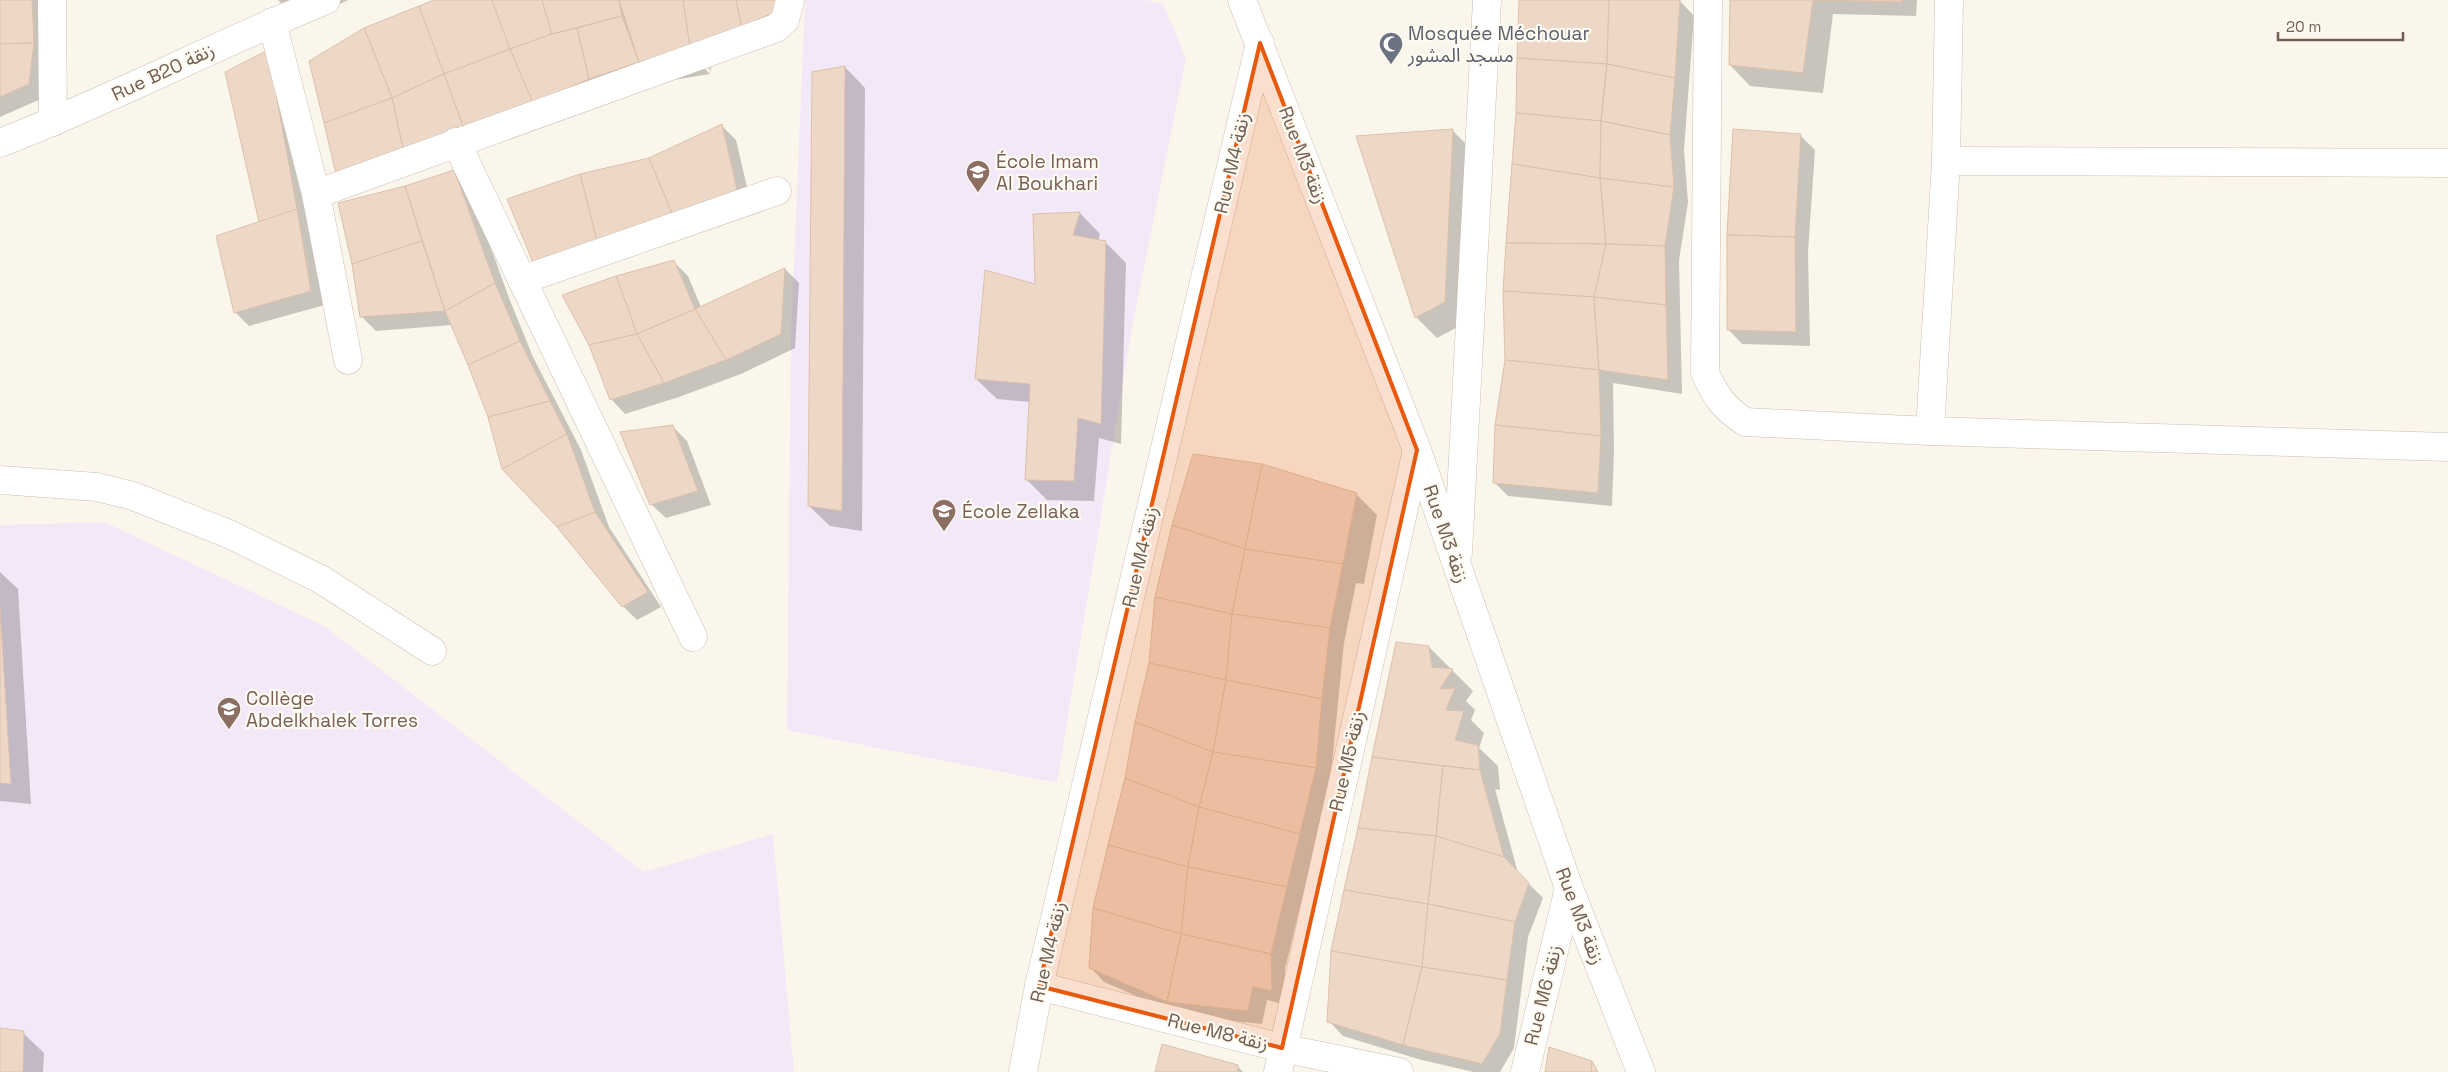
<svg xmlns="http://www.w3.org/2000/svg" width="2448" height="1072" viewBox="0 0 2448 1072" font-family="'Space Grotesk','Noto Sans Arabic',sans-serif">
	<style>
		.education { fill: #f3e8f7 }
		.shadow { fill: #0003 }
		.building { fill: #edd8c7; stroke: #ddc0a9 }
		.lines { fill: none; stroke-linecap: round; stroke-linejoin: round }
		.minor-casing { stroke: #ccbfb3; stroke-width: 29 }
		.minor { stroke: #fff; stroke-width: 28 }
		.marked { fill: #e8590c; fill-opacity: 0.2; stroke: #e8590c; stroke-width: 4; stroke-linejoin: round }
		.labels { text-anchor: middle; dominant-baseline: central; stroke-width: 4.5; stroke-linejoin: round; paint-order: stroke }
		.worship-label { font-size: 19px; fill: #5b616d; stroke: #fdfaf2; text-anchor: start }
		.street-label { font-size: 19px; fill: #735f51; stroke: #fdfaf2 }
		.education-label { font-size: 19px; fill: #785e54; stroke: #fdfaf2; text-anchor: start }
	</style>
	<rect width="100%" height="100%" fill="#fbf6ec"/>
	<!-- education -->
	<g class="education">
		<path d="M805,0H1146L1163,4L1186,58L1132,327L1057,783L787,730L791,333Z"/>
		<path d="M104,522L324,626L644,872L773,834L794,1072H0V525Z"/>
	</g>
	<!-- shadow -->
	<g class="shadow">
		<path d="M0,0H45L43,98L0,117Z"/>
		<path d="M278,0H348L301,23Z"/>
		<path d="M440,0H795L710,65L711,71L692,52H688L710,74L661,82L418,167Z"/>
		<path d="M1520,0H1671L1680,1L1694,16L1684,150L1688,202L1679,261L1682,394L1613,383L1614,451L1612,506L1508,496L1494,482L1506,360L1518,113Z"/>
		<path d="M1731,0H1917L1916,16L1833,14L1823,93L1750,86L1730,65Z"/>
		<path d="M282,66L325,305L249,326L235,312L260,223L227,72Z"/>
		<path d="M845,67L865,88L862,531L830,526L809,506Z"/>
		<path d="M722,126L736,140L752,208L649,160Z"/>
		<path d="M1452,130L1473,151L1465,323L1437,338L1416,317Z"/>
		<path d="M1801,136L1815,150L1808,252L1810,346L1742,344L1728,329Z"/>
		<path d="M454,171L468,185L509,298L533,357L581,450L609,527L661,607L637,620L623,606L489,416L452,325L376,331L361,316L405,187Z"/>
		<path d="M1080,213L1100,234L1098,241L1105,242L1126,263L1121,444L1099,438L1094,501L1047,500L1026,479L1030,402L997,399L976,379L1036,285L1034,215Z"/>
		<path d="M674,262L688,276L701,307L785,269L799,283L795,348L741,374L679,397L625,414L611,399Z"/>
		<path d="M672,426L687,441L711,505L666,518L651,504Z"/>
		<path d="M1356,494L1377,515L1364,584L1356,583L1344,643L1330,783L1285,969L1286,1005L1267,1000L1262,1024L1183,1016L1104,982L1090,967Z"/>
		<path d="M0,572L18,589L31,804L0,801Z"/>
		<path d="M1429,647L1473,691L1466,701L1475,710L1471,720L1484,733L1479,748L1498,766L1500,790L1495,789L1518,873L1543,898L1528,937L1514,1048L1500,1072H1473L1418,1059L1343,1036L1329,1021L1333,951L1373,757Z"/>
		<path d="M0,1029L23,1033L44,1053L43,1072H0Z"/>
		<path d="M1237,1066L1243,1072H1156Z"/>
	</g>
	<!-- building -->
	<g class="building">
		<path d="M0,0H32L34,43L0,44Z"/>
		<path d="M434,0H492L510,49L444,74L419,6Z"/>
		<path d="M492,0H542L552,34L510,49Z"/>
		<path d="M542,0H619L622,16L552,34Z"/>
		<path d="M619,0H683L691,53L639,62Z"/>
		<path d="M683,0H736L742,27L691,53Z"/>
		<path d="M736,0H780L779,10L742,27Z"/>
		<path d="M1519,0H1609L1607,64L1517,58Z"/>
		<path d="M1609,0H1680L1675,78L1607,64Z"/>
		<path d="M1730,0H1813L1803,73L1729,65Z"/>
		<path d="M1814,0H1902V2Z"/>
		<path d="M419,6L444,74L392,98L364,28Z"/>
		<path d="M622,16L639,62L589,79L577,28Z"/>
		<path d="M364,28L392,98L324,123L309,61Z"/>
		<path d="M577,28L589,79L533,103L510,49L552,34Z"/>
		<path d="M34,43L29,84L0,97V44Z"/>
		<path d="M510,49L533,103L463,126L444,74Z"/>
		<path d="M268,50L297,209L259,222L225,72Z"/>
		<path d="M1517,58L1607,64L1601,121L1516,113Z"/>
		<path d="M1607,64L1675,78L1670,135L1601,121Z"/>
		<path d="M845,66L842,511L808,506L812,72Z"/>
		<path d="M444,74L463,126L404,153L392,98Z"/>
		<path d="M392,98L404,153L336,174L324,123Z"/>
		<path d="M1516,113L1601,121L1600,178L1512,164Z"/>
		<path d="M1601,121L1670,135L1674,187L1600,178Z"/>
		<path d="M722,124L738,194L674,218L649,158Z"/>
		<path d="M1453,129L1445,302L1415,318L1356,136Z"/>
		<path d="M1733,129L1801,134L1795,237L1727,235Z"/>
		<path d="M649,158L674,218L597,241L580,174Z"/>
		<path d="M1512,164L1600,178L1606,244L1506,243Z"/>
		<path d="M454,170L495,283L445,311L405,186Z"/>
		<path d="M580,174L597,241L534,265L507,199Z"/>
		<path d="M1600,178L1674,187L1665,246L1606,244Z"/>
		<path d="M405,186L422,241L352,264L338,203Z"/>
		<path d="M297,209L311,291L234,313L216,236Z"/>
		<path d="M1080,212L1073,235L1106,241L1101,424L1078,418L1074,481L1025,480L1030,384L975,379L985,270L1035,284L1033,214Z"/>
		<path d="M1727,235L1795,237L1796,332L1727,330Z"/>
		<path d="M422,241L445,311L360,317L352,264Z"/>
		<path d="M1506,243L1606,244L1594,297L1503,291Z"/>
		<path d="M1606,244L1665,246L1666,305L1594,297Z"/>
		<path d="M674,260L695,309L637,334L616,276Z"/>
		<path d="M785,268L781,334L726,360L695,309Z"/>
		<path d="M616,276L637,334L589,345L562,295Z"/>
		<path d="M495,283L520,341L468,365L445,311Z"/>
		<path d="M1503,291L1594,297L1599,370L1505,360Z"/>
		<path d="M1594,297L1666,305L1668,380L1599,370Z"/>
		<path d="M695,309L726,360L664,383L637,334Z"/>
		<path d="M637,334L664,383L610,400L589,345Z"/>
		<path d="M520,341L550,401L488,417L468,365Z"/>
		<path d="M1505,360L1599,370L1601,436L1495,425Z"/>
		<path d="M550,401L567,434L502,469L488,417Z"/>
		<path d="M673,425L698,491L650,505L620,432Z"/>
		<path d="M1495,425L1601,436L1598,493L1493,483Z"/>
		<path d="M567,434L595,512L557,527L502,469Z"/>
		<path d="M1193,454L1262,464L1245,549L1172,525Z"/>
		<path d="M1262,464L1357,493L1343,564L1245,549Z"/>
		<path d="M595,512L648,592L622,607L557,527Z"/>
		<path d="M1172,525L1245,549L1232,614L1155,597Z"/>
		<path d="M1245,549L1343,564L1330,628L1232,614Z"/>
		<path d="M1155,597L1232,614L1226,680L1149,663Z"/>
		<path d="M0,609L11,784L0,783Z"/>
		<path d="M1232,614L1330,628L1322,699L1226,680Z"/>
		<path d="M1396,642L1429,646L1432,667L1453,669L1440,689L1455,688L1446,710L1464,711L1455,740L1478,745L1480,770L1372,757Z"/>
		<path d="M1149,663L1226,680L1213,752L1135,722Z"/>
		<path d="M1226,680L1322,699L1316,768L1213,752Z"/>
		<path d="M1135,722L1213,752L1199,807L1125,778Z"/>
		<path d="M1213,752L1316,768L1300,834L1199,807Z"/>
		<path d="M1372,757L1443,766L1436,836L1358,828Z"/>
		<path d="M1443,766L1480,770L1504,857L1436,836Z"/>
		<path d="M1125,778L1199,807L1188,867L1108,845Z"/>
		<path d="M1199,807L1300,834L1287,887L1188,867Z"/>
		<path d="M1358,828L1436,836L1428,904L1344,890Z"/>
		<path d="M1436,836L1504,857L1529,883L1515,922L1428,904Z"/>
		<path d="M1108,845L1188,867L1181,934L1093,908Z"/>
		<path d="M1188,867L1287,887L1271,954L1181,934Z"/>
		<path d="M1344,890L1428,904L1422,967L1331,951Z"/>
		<path d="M1428,904L1515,922L1507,980L1422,967Z"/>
		<path d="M1093,908L1181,934L1167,1002L1089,968Z"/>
		<path d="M1181,934L1271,954L1272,991L1253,987L1248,1011L1167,1002Z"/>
		<path d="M1331,951L1422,967L1403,1045L1327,1022Z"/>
		<path d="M1422,967L1507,980L1500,1034L1482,1064L1403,1045Z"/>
		<path d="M0,1028L24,1031L23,1072H0Z"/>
		<path d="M1162,1044L1238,1065V1072H1155Z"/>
		<path d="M1549,1047L1592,1061L1591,1072H1545Z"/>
		<path d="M1592,1061L1598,1072H1591Z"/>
	</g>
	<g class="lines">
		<defs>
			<g id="minor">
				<path d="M52,0L53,122"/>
				<path d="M1242,0L1417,450L1569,888L1641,1072"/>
				<path d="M1708,0L1705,373C1716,397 1723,407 1745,422L1930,431L2448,447"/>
				<path d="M272,22L316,194L348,360"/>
				<path d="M456,142L693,637"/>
				<path d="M0,143C111,100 216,45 326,0"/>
				<path d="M1946,161L2448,163"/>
				<path d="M316,194L776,28L785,20L790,0"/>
				<path d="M522,280L777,191"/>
				<path d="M1930,431L1946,161L1949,0"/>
				<path d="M0,480L97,487L133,496L229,534L322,580L432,651"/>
				<path d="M1458,553L1487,0"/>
				<path d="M1039,986L1282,1048L1399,1072"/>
				<path d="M1023,1072L1039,986L1260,43"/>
				<path d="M1278,1072L1417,450"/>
				<path d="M1525,1072L1569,888"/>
			</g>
		</defs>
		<!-- minor casing -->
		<use href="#minor" class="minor-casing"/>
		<!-- minor -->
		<use href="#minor" class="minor"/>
	</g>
	<!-- marked area -->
	<path class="marked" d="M1260,43L1417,450L1282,1048L1039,986Z"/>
	<!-- icons -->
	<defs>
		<symbol id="mosque-pin" viewBox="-11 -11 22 30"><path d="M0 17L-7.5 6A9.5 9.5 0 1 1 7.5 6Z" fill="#6b7280" stroke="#fdfaf2"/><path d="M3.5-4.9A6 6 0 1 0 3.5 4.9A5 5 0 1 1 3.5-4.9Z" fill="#fff"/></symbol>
		<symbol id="school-pin" viewBox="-11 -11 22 30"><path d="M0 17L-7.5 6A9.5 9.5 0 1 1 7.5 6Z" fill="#8d6e63" stroke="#fdfaf2"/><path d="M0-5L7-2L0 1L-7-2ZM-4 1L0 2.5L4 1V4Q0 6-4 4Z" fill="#fff"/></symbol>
	</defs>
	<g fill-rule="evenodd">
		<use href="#mosque-pin" x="1377" y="30" width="28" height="38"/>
		<use href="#school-pin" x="964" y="158" width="28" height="38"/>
		<use href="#school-pin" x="930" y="497" width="28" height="38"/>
		<use href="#school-pin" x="215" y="695" width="28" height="38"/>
	</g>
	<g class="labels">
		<!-- worship labels -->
		<g class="worship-label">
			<text x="1408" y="33">Mosquée Méchouar<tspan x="1408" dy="22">مسجد المشور</tspan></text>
		</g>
		<!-- street labels -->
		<g class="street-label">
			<text transform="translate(163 72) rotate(-25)">Rue B20 زنقة</text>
			<text transform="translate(1303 155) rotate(69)">Rue M3 زنقة</text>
			<text transform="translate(1232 163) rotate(-77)">Rue M4 زنقة</text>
			<text transform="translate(1446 534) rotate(71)">Rue M3 زنقة</text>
			<text transform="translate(1140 557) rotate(-77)">Rue M4 زنقة</text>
			<text transform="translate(1347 761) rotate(-77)">Rue M5 زنقة</text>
			<text transform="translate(1580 916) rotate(69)">Rue M3 زنقة</text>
			<text transform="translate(1048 952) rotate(-77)">Rue M4 زنقة</text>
			<text transform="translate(1543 995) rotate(-76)">Rue M6 زنقة</text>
			<text transform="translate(1218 1032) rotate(14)">Rue M8 زنقة</text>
		</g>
		<!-- education labels -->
		<g class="education-label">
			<text x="996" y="161">École Imam<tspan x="996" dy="22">Al Boukhari</tspan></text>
			<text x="962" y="511">École Zellaka</text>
			<text x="246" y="698">Collège<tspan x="246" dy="22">Abdelkhalek Torres</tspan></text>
		</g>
	</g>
	<!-- scale -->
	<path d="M2278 32v8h125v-8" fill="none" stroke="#735f51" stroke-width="2.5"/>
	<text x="2286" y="32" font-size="15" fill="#735f51" stroke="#fdfaf2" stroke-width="4" paint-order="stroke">20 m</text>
</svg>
